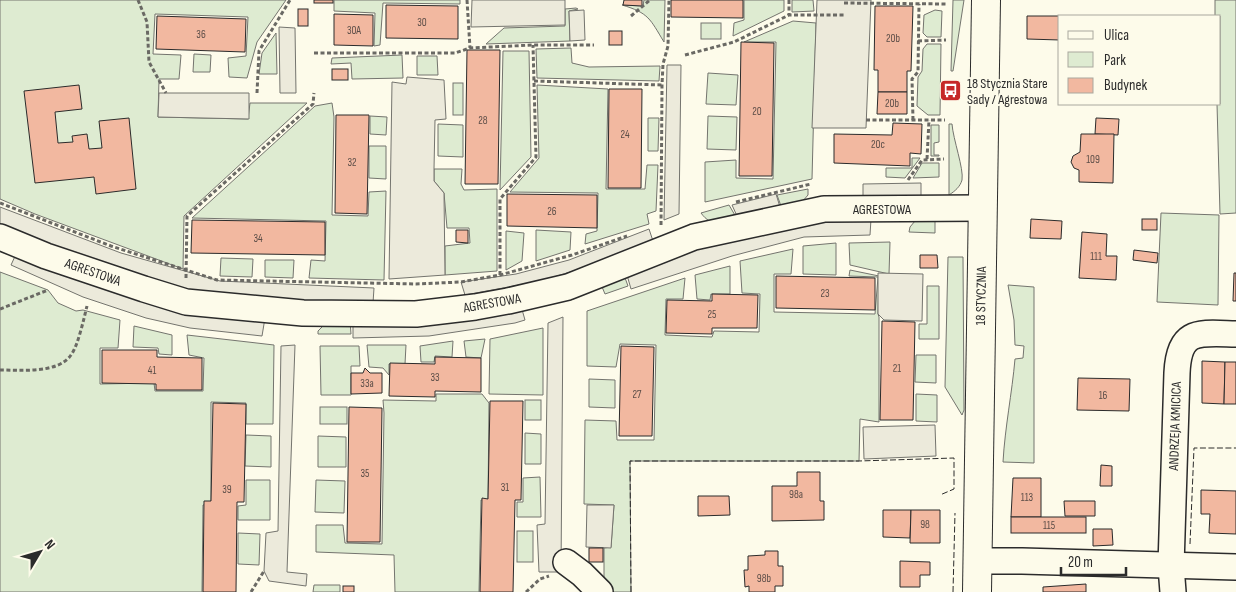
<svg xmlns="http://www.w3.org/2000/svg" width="1236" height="592" viewBox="0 0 1236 592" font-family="'Sofia Sans Condensed',sans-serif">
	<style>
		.green { fill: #deebd1; stroke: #74746e }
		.parking { fill: #eceadb; stroke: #74746e }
		.building { fill: #f2b8a0; stroke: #2b2b2b }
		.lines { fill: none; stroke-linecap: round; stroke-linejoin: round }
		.minor-casing { stroke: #2b2b2b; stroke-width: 28 }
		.major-casing { stroke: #2b2b2b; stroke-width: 30 }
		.path { stroke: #6a6964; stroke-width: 3; stroke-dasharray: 4 2.5; stroke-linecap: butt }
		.minor { stroke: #fdfbea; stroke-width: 25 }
		.major { stroke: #fdfbea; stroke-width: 28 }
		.fence { stroke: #2b2b2b; stroke-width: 1; stroke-dasharray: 6 2.5; stroke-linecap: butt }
		.labels { text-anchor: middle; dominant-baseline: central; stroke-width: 4; stroke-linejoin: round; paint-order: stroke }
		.number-label { font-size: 11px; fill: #5d4e48 }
		.poi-label { font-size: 14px; fill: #2b2b2b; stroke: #fdfbea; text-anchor: start }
		.street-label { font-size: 14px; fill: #2b2b2b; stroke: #fdfbea }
	</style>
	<rect width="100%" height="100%" fill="#fdfbea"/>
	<!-- green -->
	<g class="green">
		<path d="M0,0H286L257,42L247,78L229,77L228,58L246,56L248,17L155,14L153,54L181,55L179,79H159L158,117L248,119L250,103H307L184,216L183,269L35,214L0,199Z"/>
		<path d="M334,0H460V4L383,3L380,45L374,46L375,13L334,11Z"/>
		<path d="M644,0H665L664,42C650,19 649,13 622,5L643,6Z"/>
		<path d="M744,0H784V11L733,36L734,23L744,20Z"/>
		<path d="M792,0H813L814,11L792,12Z"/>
		<path d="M953,0H964L953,71H951Z"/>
		<path d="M1215,0H1236V213L1220,214L1217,104H1220V16H1215Z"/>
		<path d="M576,8L578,9L569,11L570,41L486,44L504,28L565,26V9Z"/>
		<path d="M935,10L942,11L941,37H927L923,33L924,15Z"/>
		<path d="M793,21L816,23L812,179L705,202V162L736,160V178L773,179L776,42H744Z"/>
		<rect x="701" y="23" width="20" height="16"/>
		<path d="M276,33L277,74H259L262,53Z"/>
		<path d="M927,44H941L940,115H928L917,106L918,77L922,71L923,49Z"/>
		<path d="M571,48L572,63L589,67L660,66L659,81L537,78L536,49Z"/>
		<path d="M503,51H529L531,157L500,190Z"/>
		<path d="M194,54L211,55L210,72H193Z"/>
		<path d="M402,55L403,78L352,79L351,63L331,64L332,58Z"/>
		<path d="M417,56H437L438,75H417Z"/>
		<path d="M708,73L738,75L736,105L706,104Z"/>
		<rect x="453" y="83" width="10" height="32"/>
		<path d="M537,85L608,89L606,189H645L647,165H658L656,211L647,214L649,224L585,244L586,234L597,231L598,193L510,192L539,158Z"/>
		<path d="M332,103L334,117L332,215L368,216L369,192L386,191L384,280L309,278L311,260L325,261L326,221L192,218L315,106Z"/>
		<path d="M370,116L387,117L386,135L370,134Z"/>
		<path d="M708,116L737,117L736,150L707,149Z"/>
		<path d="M648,118H659L658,151H648Z"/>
		<path d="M438,124L463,125V157L438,156Z"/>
		<path d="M949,124H952C953,139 964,169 962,180C960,187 955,191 949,195Z"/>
		<path d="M931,125H939V142L934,143V155H939V156H931Z"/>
		<path d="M369,146H386V179L369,178Z"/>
		<path d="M912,158H920L905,178L886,177V168H912Z"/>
		<path d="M922,163H939V177L913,178Z"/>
		<path d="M434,169H462L461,184L464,190L497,189V271L445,275V246L470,243L469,228H447L444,193L434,181Z"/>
		<path d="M808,189V195L802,202L781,206L777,195Z"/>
		<path d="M729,205L736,217C721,222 712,228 701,213Z"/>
		<path d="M1161,213L1219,215L1218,305L1157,302Z"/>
		<path d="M935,217V233L909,232L910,227L915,221Z"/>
		<path d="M536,230L571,232L570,250L536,261Z"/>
		<path d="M506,231L524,233L522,261L506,270Z"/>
		<path d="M890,242L889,274L850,265L849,243Z"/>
		<path d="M836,243V275L803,274V246Z"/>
		<path d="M793,249L791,274H774V312L875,314L878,277L849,276L850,270L879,276L878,314L879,317V422L860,419L859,461H630L631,592H609L604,585V548L611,547L614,505L584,504L585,420L616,421L617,440H654L656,345L620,344L616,367L587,366V311L685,278L683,299H666L665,335L712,337L714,331L759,332L760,294L742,293L740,261Z"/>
		<path d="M948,257H963L964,410L962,415L945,387Z"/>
		<path d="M221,258L253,259L252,277L220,276Z"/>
		<path d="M265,260H294L293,278L265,277Z"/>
		<path d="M730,266V294H711L710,300L697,299L695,275Z"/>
		<path d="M0,272L48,290L58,303L76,311L83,310L120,320L118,348H100V384L154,383L155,391H203L204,358L189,355L187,335L274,345L273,424H246V403L211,402V504L203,505L202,592H0Z"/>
		<path d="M624,275L628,286L605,294L600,282Z"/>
		<path d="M1008,285L1034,287V463L1003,462C1005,427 1012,393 1015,359L1023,358L1024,346L1015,345L1014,320Z"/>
		<path d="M927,286H939V339H919V324H927Z"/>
		<path d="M350,321L351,334H318V331L324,325Z"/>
		<path d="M134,326L172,335V355L159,354L158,348L133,347Z"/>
		<path d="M543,328V395L489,394L490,339Z"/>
		<path d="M485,339L481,358L466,357L464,341Z"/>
		<path d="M453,341L452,357L435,356L434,362H421L420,346Z"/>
		<path d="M367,345H406L405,364H389V375L383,368L369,367Z"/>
		<path d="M320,346H359L360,366H351V395H321Z"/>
		<path d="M916,355H936V383L915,382Z"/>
		<path d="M589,379L615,380V408L589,407Z"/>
		<path d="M436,394H482L489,403L488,500H481L479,592H395L394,555L316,552V525H343L345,543L382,544L384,413L383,400L436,401Z"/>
		<path d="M916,394L937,395V422L916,421Z"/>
		<rect x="525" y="400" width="16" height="20"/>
		<rect x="320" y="407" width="27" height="17"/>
		<path d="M525,433L541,434V464H525Z"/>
		<path d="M246,435L271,436V467L245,466Z"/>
		<path d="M318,436L346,437V467H318Z"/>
		<path d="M540,477L541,517H517V502H523V478Z"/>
		<path d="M246,480H270V520H238V506L246,505Z"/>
		<path d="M316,480L345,481L344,513L315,512Z"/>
		<rect x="517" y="531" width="16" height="31"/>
		<path d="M238,533L260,534L259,565L238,564Z"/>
		<path d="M314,585H340V592H313Z"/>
	</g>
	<!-- parking -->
	<g class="parking">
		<path d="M472,0H565V25L471,27Z"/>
		<path d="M817,0H871L866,128H812Z"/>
		<path d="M584,10L585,40L570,41L569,11Z"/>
		<path d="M279,27L295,28L296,93H280Z"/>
		<path d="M667,65H681L679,214L664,220Z"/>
		<path d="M407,77L444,80L446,119L435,120L434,169V181L444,193L445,275L389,279L392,82L406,84Z"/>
		<path d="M159,93H249V119L158,117Z"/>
		<path d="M921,183V198L863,197V184Z"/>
		<path d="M776,194L780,207L737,216L732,205Z"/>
		<path d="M0,207L121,253L220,281L374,288L373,303L275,302L210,296L136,278L0,226Z"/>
		<path d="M871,219L870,235L804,237L732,256L631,289L627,275L700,248L811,220Z"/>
		<path d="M649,229L653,241L580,269L541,281L465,295L461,282L516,274L569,260Z"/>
		<path d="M17,252L265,318L262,336L190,328L146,318L83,297L11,265Z"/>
		<path d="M878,273L923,274L922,321L884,320L878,314Z"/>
		<path d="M521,306L525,320L515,323L429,336L353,338V320Z"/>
		<path d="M563,317L561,572H539L537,525L545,524L548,323Z"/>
		<path d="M295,345L287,572L307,574L306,586L269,581L264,571L266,533L278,531L281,346Z"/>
		<path d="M935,425L936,456L864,459L863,427Z"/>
		<path d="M587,505H614L611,548L586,547Z"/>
	</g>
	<!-- building -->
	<g class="building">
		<rect x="314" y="0" width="19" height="3"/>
		<path d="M624,0H642V6L623,5Z"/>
		<path d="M671,0H743V18L671,17Z"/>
		<path d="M386,5L458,6V39L386,38Z"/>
		<path d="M875,6H913L911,71H907V92H878V70H874Z"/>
		<rect x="298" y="9" width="10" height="17"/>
		<path d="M334,14L373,15V46L334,45Z"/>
		<path d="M157,16L246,19L245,52L156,49Z"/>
		<path d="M1027,16H1062H1060V40L1027,39Z"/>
		<rect x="609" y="31" width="13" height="14"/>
		<path d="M741,42L774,43L772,176H739Z"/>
		<path d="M467,50H500L498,184H465Z"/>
		<rect x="332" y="69" width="16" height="11"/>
		<path d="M79,85L82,109L55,112L58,143L73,142L72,136L87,134L89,149L102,148L99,121L129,118L136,189L96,194L94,177L35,183L24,91Z"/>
		<path d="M609,89H642L641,188H608Z"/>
		<path d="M878,92H907V114H877Z"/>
		<path d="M336,115H369L367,214L335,213Z"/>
		<path d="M1096,118L1119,119L1118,135L1095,134Z"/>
		<path d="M893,123L922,124L921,154L910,153V166L834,163V134L892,135Z"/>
		<path d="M1081,134H1114L1113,183L1079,182V170L1074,168L1071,162L1073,156L1080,152Z"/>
		<path d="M507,194L597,195V228L507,226Z"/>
		<path d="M1031,219L1062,221L1061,239L1030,238Z"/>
		<rect x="1142" y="219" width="15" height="11"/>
		<path d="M192,220L325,222V255L191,253Z"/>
		<path d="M456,230H468V243L456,242Z"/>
		<path d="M1082,232L1107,234L1106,256H1117L1116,280L1079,278Z"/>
		<path d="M1134,250L1158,253L1157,263L1133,260Z"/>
		<path d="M920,255H937L938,268H920Z"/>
		<path d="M1234,273H1236V301H1233Z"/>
		<path d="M776,276L875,278V310L776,308Z"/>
		<path d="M712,294L758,295L757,328H712V334L666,333L667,300L712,301Z"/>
		<path d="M882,321L915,322L913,420H880Z"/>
		<path d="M621,346L654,347L652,436H619Z"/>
		<path d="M102,350H157V357L202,358V390H156V384L102,383Z"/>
		<path d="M435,357L481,358V392L435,391V397L389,396L390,363L435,364Z"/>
		<path d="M1202,361L1225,362L1224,404L1202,403Z"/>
		<path d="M1225,362H1236V404H1224Z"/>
		<path d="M365,368L370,373H382V393L351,394V373H363Z"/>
		<path d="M1078,378L1130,379L1129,411L1077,410Z"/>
		<path d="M490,401H523L521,500H515L513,592H480L482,498L488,499Z"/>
		<path d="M213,403L246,404L244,502H237L236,592H203L204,501H211Z"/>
		<path d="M349,407L382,408L380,542H347Z"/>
		<path d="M1101,465L1112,466V486H1100Z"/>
		<path d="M797,472H820V501H824V520L772,521V486H797Z"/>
		<path d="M1013,478H1041V517H1011Z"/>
		<path d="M1201,490L1236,491V534L1209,533L1210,514H1201Z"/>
		<path d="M698,496H729L730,515L698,516Z"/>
		<path d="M1064,501H1095V516H1065Z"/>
		<path d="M883,510H911L910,538L883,537Z"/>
		<path d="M911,510H940V543H910Z"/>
		<rect x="1011" y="517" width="75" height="16"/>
		<path d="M1093,529H1112L1113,545L1093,546Z"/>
		<rect x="589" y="548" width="14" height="14"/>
		<path d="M765,551H778V566H783V586H775V592H749V586L745,587L744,570H748V556L765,555Z"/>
		<path d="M900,561L930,562V575H920V587H900Z"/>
		<path d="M1086,584V592H1043V587Z"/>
		<rect x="343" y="586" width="11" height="6"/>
	</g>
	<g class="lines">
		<defs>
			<g id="minor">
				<path d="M0,237L46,256L144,289L186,302L303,313L416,314L475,307L508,301L568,287L694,237L824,209L982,208"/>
				<path d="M978,561H1022L1236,567"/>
				<path d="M566,562L582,574L600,592"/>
				<path d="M1173,592L1171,566L1177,373C1179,328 1199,333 1236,334"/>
			</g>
			<path id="major" d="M977,592L986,0"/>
		</defs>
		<!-- minor casing -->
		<use href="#minor" class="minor-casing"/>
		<!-- major casing -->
		<use href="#major" class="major-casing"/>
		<!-- path -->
		<g class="path">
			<path d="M138,0L147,22L149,62L166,93"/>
			<path d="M467,0L470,48"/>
			<path d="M789,0V15"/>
			<path d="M844,3L947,4"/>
			<path d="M631,16L650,0"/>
			<path d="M918,41L946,40"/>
			<path d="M314,53H455L470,48L533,45H594"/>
			<path d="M685,55L734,42L789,15H844"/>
			<path d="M534,81L662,85"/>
			<path d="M257,93L259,51L290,0"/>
			<path d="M866,120H945"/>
			<path d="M913,120L912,79L918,72L919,4"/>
			<path d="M927,159L929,120"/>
			<path d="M908,180L922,160L944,159"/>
			<path d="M736,202L811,184"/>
			<path d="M0,203L111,246L217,280L416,284L461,282L500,275L572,255L627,236"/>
			<path d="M661,225L662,85L663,64L668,46L669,0"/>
			<path d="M500,275V199L536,157L533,45"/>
			<path d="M186,278L187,216L313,104L314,93"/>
			<path d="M0,309L48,290"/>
			<path d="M0,370C20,370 58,374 71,355C78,346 84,318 87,306"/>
			<path d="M251,592L264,571"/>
			<path d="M526,592L540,579L549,576"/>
		</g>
		<!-- minor -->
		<use href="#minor" class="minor"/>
		<!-- major -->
		<use href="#major" class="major"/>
		<!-- fence -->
		<g class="fence">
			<path d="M1190,544L1194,448H1236"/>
			<path d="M631,592L630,461H859L954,458V489L940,495"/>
			<path d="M953,592L955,513"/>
		</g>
	</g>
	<!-- icons -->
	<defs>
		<symbol id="bus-square" viewBox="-11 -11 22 22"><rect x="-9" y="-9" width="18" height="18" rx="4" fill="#c62828" stroke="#fdfbea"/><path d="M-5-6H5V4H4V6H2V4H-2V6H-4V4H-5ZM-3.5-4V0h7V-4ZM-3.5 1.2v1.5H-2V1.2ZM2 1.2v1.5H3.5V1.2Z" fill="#fff"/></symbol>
	</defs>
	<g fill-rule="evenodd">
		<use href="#bus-square" x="938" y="78" width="25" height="25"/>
	</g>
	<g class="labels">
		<!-- number labels -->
		<g class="number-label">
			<text x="422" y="22">30</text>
			<text x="354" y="30">30A</text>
			<text x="201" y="34">36</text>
			<text x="893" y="38">20b</text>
			<text x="892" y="103">20b</text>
			<text x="757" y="111">20</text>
			<text x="483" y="120">28</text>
			<text x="625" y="134">24</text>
			<text x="878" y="144">20c</text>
			<text x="1093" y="159">109</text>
			<text x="352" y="162">32</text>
			<text x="552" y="211">26</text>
			<text x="258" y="238">34</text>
			<text x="1096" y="256">111</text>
			<text x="825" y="293">23</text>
			<text x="712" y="314">25</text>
			<text x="897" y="368">21</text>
			<text x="152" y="370">41</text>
			<text x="435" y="377">33</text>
			<text x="367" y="383">33a</text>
			<text x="637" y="394">27</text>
			<text x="1103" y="395">16</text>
			<text x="365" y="473">35</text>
			<text x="505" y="487">31</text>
			<text x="227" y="489">39</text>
			<text x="796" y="494">98a</text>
			<text x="1027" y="497">113</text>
			<text x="925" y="524">98</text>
			<text x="1049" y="525">115</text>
			<text x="764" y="578">98b</text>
		</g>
		<!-- poi labels -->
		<g class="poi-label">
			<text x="967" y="83">18 Stycznia Stare<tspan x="967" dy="16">Sady / Agrestowa</tspan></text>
		</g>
		<!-- street labels -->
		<g class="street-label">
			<text x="882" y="209">AGRESTOWA</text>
			<text transform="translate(93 272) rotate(19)">AGRESTOWA</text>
			<text transform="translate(981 296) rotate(-89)">18 STYCZNIA</text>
			<text transform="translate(492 303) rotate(-10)">AGRESTOWA</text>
			<text transform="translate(1175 426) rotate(-88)">ANDRZEJA KMICICA</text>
		</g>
	</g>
	<!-- legend -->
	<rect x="1058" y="15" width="162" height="90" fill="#fdfbea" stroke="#a9a89e"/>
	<rect x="1068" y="31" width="25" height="8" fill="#fdfbea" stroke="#a9a89e"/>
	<text x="1104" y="40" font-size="15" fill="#2b2b2b">Ulica</text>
	<rect x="1068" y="52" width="25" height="15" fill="#deebd1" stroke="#a9a89e"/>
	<text x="1104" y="65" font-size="15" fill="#2b2b2b">Park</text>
	<rect x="1068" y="78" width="25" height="15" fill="#f2b8a0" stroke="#a9a89e"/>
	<text x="1104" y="90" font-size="15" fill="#2b2b2b">Budynek</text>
	<!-- north arrow -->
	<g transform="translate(40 552) rotate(52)" stroke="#fdfbea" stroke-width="4" paint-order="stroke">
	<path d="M0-4L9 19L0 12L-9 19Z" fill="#2b2b2b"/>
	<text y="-8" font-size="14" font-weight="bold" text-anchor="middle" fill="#2b2b2b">N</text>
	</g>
	<!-- scale -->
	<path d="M1061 567v8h65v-8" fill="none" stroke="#2b2b2b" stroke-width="2.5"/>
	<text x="1068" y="567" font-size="15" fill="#2b2b2b" stroke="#fdfbea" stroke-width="4" paint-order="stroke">20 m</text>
</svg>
